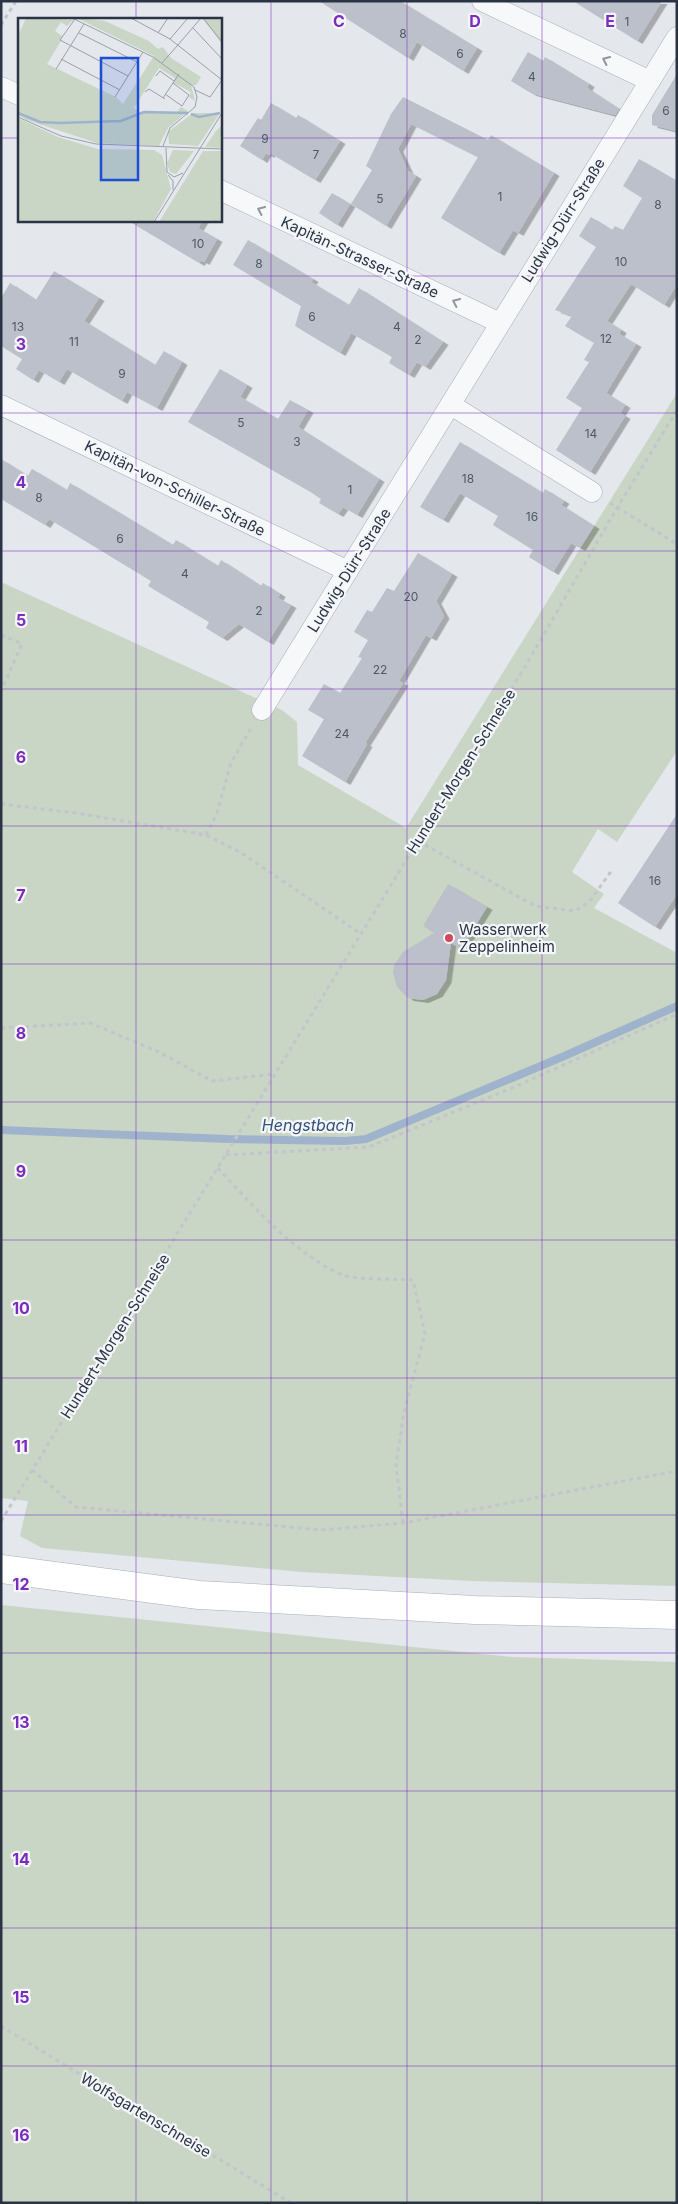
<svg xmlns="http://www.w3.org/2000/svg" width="678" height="2204" viewBox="0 0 678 2204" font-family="Inter,sans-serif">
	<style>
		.green { fill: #c9d6c5 }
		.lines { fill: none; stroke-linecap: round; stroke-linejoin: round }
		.stream { stroke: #9fb4cc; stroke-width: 8 }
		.building { fill: #bbc0ca; filter: url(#shadow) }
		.street-casing { stroke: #a9aeb7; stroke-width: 21 }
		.secondary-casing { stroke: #a9aeb7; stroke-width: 29 }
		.path { stroke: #c2c5cb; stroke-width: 3; stroke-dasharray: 4 4; stroke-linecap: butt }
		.street { stroke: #f7f8fa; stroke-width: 20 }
		.secondary { stroke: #fff; stroke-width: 28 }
		.oneway { stroke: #9196a0 }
		.grid { fill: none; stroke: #7b2cbf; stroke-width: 1; stroke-opacity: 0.55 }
		.poi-dot { fill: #d1495b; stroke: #f4f6f9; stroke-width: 2 }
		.labels { text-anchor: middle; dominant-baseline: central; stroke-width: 4.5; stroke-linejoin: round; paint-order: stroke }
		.number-label { font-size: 12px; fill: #4f5766 }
		.street-label { font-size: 15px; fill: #2b3445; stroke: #f4f6f9 }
		.poi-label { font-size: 15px; fill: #2b3445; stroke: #f4f6f9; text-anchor: start }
		.water-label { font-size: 16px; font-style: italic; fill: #34527a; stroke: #f4f6f9 }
		.inset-river { fill: none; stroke: #9fb4cc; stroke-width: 2.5 }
		.inset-road { fill: none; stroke: #9a9fa9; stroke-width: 1 }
		.view { fill: #1d4ed8; fill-opacity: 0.15; stroke: #1d4ed8; stroke-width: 2.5 }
		.inset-edge { fill: none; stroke: #2b3445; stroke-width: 2.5 }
		.grid-label { font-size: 16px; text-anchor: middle; font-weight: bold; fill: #7b2cbf; stroke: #f4f6f9; stroke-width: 4.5; stroke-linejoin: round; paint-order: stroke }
	</style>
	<defs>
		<filter id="shadow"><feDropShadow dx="5.5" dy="3" stdDeviation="0" flood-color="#0004"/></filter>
	</defs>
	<rect width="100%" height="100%" fill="#e4e7ec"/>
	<!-- green -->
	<g class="green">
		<path d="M677,393V751L617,842L598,829L572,872L604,894L594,908L677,953V1586L471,1581L302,1572L42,1548L20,1536L28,1501L1,1498V582L282,710L297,722L298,765L406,828Z"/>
		<path d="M1,1605L513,1657L677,1662V2203H1Z"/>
	</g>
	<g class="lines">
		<!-- stream -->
		<path class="stream" d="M1,1130L228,1139L345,1141L366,1139L562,1057L677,1006"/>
	</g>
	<!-- building -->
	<g class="building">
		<path d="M319,1H400L477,48L463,71L417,42L408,58Z"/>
		<path d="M573,1H662L637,41Z"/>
		<path d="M528,52L543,61L545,57L589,84L587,88L619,109L615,115L531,93L511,81Z"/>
		<path d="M677,74V131L652,125V115Z"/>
		<path d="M403,97L488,140L491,135L554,173L518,233L513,230L499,253L441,218L478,157L411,124L398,149L408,171L416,176L386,226L351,204L372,170L366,166L391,114Z"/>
		<path d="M271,103L296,118L298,115L340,141L315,180L270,153L269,155L266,153L262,160L240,146L258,118L261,120Z"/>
		<path d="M639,159L677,181V284L664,305L631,284L607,321L621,330L619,334L636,344L606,393L625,405L620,413L625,416L590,472L556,450L582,408L566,398L589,362L584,360L594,343L565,326L572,316L555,310L596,247L579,236L591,217L612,230L615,226L623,230L642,198L623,186Z"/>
		<path d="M332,193L350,204L337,225L319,213Z"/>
		<path d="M127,220H203L198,228L217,239L204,262L201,260L199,263Z"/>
		<path d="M248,240L313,279L311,282L349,305L359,288L443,342L425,367L417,362L409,375L389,363L392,357L351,333L340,353L295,326L301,306L233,265Z"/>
		<path d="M54,271L99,298L84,321L155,365L164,351L182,362L157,408L127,392L122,401L67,369L59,382L39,370L33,380L16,369L22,359L1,346V298L10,283L36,300Z"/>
		<path d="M220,369L247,385L240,397L278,419L290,400L308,410L298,427L379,479L357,515L343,507L338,514L319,503L321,499L309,491L188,422Z"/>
		<path d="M460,442L543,493L545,489L564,501L561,505L594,526L580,548L571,543L553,572L529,557L533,550L493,525L498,516L460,493L443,520L420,507Z"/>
		<path d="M1,459L28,476L32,469L67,490L70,483L173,545L176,540L218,566L221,560L261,586L263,583L280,594L278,598L291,605L268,642L239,624L222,638L206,628L209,622L148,586L151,581L49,519L45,525L1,499Z"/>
		<path d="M418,553L452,574L436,601L444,616L431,638L426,635L399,681L403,683L365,743L367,744L345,782L302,756L324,719L308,710L324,684L340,693L362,658L358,657L368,640L354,632L367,610L372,612L387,588L394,591Z"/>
		<path d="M677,814V894L655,927L618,903Z"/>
		<path d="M448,884L487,907L461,949L451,943L446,980L437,994L423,1000L408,998L397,987L393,973L394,965L403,952L434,933L423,926Z"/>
	</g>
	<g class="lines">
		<defs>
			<g id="street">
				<path d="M482,1L650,81"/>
				<path d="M1,87L19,95"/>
				<path d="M220,190L500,323"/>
				<path d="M1,405L348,571"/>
				<path d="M451,405L592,492"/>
				<path d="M262,710L677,37"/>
			</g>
			<path id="secondary" d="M1,1569L199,1595L475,1610L677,1615"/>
		</defs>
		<!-- street casing -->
		<use href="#street" class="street-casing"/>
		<!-- secondary casing -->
		<use href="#secondary" class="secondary-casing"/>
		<!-- path -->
		<g class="path">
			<path d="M1,25L16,1"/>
			<path d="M610,503L677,544"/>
			<path d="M1,635L22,644L1,691"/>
			<path d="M1,804L76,813L206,835L240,852L361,934"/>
			<path d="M206,835L217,813L231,763L251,728"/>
			<path d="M418,841L535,906L575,911L589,902L612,870"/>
			<path d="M1,1028L90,1023L159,1052L212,1081L275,1074"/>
			<path d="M226,1155L369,1147L512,1088L677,1014"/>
			<path d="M218,1168C253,1206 295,1255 343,1275C354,1280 399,1279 413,1280L425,1334L404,1412L396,1465L403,1523"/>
			<path d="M32,1470L76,1507L321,1530L403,1523L677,1471"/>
			<path d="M1,1521L529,660L617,508L677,410"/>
			<path d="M1,2026L291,2203"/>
		</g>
		<!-- street -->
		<use href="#street" class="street"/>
		<!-- secondary -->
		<use href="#secondary" class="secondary"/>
	</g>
	<!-- one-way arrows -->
	<defs><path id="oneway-chevron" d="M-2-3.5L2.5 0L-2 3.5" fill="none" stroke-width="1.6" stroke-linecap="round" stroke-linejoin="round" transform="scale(1.25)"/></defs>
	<g class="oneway">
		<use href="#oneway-chevron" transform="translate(606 60) rotate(-155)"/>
		<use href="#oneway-chevron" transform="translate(261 210) rotate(-155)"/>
		<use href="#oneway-chevron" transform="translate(456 302) rotate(-155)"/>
	</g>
	<!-- grid -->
	<path class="grid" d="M136,1V19M271,1V2203M407,1V2203M542,1V2203M1,138H19M220,138H677M136,220V2203M1,276H677M1,413H677M1,551H677M1,689H677M1,826H677M1,964H677M1,1102H677M1,1240H677M1,1378H677M1,1515H677M1,1653H677M1,1791H677M1,1928H677M1,2066H677"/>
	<!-- markers -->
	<circle class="poi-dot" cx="449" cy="938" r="5"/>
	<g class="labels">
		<!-- number labels -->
		<g class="number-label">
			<text x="627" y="21">1</text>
			<text x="403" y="33">8</text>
			<text x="460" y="53">6</text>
			<text x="532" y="76">4</text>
			<text x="666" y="110">6</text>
			<text x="265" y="138">9</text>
			<text x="316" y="154">7</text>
			<text x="500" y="196">1</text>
			<text x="380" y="198">5</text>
			<text x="658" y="204">8</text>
			<text x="198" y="243">10</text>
			<text x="621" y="261">10</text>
			<text x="259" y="263">8</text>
			<text x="312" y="316">6</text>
			<text x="18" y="326">13</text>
			<text x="397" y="326">4</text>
			<text x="606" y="338">12</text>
			<text x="418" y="339">2</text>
			<text x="74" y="341">11</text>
			<text x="122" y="373">9</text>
			<text x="241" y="422">5</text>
			<text x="591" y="433">14</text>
			<text x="297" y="441">3</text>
			<text x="468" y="478">18</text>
			<text x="350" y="489">1</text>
			<text x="39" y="497">8</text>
			<text x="532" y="516">16</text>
			<text x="120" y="538">6</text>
			<text x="185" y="573">4</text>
			<text x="411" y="596">20</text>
			<text x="259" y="610">2</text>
			<text x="380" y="669">22</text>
			<text x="342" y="733">24</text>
			<text x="655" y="880">16</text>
		</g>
		<!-- street labels -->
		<g class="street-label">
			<text transform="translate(563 220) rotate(-58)">Ludwig-Dürr-Straße</text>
			<text transform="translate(360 257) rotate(25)">Kapitän-Strasser-Straße</text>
			<text transform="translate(175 488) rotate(26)">Kapitän-von-Schiller-Straße</text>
			<text transform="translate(349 570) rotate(-58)">Ludwig-Dürr-Straße</text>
			<text transform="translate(461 771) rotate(-58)">Hundert-Morgen-Schneise</text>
			<text transform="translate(115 1336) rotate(-58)">Hundert-Morgen-Schneise</text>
			<text transform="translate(146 2115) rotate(31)">Wolfsgartenschneise</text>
		</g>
		<!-- poi labels -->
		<g class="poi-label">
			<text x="459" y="929">Wasserwerk<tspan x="459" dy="17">Zeppelinheim</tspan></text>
		</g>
		<!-- water labels -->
		<g class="water-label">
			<text x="308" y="1125">Hengstbach</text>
		</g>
	</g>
	<!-- overview -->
	<g transform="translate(18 18)">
		<rect width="204" height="204" fill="#e4e7ec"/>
		<path d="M8,0L55,2L49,8L43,4L37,13L44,18L43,23L29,46L98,79L105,86L136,38L59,0L87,3L131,23L140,31L145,29L153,40L183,59L178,67H173L177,83L171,79L173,74L156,65L157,60L141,50L116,90L123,95H142L159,94L163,89L170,93L150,110L141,128L79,125L9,102L0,97V18ZM184,0H204V26L195,14ZM175,95H202L180,128L151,126L150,114ZM0,100L40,119L80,131L136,132L144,137L153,171L135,204H0ZM204,107V130L187,129L198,113ZM155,132L176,133L158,156L152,154L149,145ZM185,133H204V204H141Z" fill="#c9d6c5"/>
		<path class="inset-river" d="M0,95L22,104L41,105L103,103L126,94L170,95M173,96L181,99L202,95"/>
		<path class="inset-road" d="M54,0L135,39L176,69L179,79L177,89L152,110L145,128M113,0L152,21L204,62M185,0L204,24M57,1L42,22L110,58M175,10L204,41M61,15L119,44M140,15L150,0M152,21L170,0M159,28L183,0M43,41L102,72M144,45L159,28M38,51L66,6M138,58L142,53L156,63M177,72L192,79L204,62M127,74L131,71L147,81M147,76L164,88L171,77L155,65M97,79L125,34M145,80L161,56M0,99L43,118L78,126L204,131M148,130L149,154L156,159L165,155M150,157L155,163V172M136,204L204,95"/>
		<path class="view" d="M83,40H120V162H83Z"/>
		<rect width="204" height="204" class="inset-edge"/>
	</g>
	<g class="grid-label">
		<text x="339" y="27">C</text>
		<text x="475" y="27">D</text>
		<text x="610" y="27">E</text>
		<text x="21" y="350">3</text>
		<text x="21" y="488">4</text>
		<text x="21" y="626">5</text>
		<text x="21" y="763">6</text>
		<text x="21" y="901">7</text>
		<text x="21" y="1039">8</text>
		<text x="21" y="1177">9</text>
		<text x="21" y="1314">10</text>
		<text x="21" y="1452">11</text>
		<text x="21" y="1590">12</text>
		<text x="21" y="1728">13</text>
		<text x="21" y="1865">14</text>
		<text x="21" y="2003">15</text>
		<text x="21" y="2141">16</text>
	</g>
	<!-- border -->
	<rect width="678" height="2204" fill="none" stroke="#2b3445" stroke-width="5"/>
</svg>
